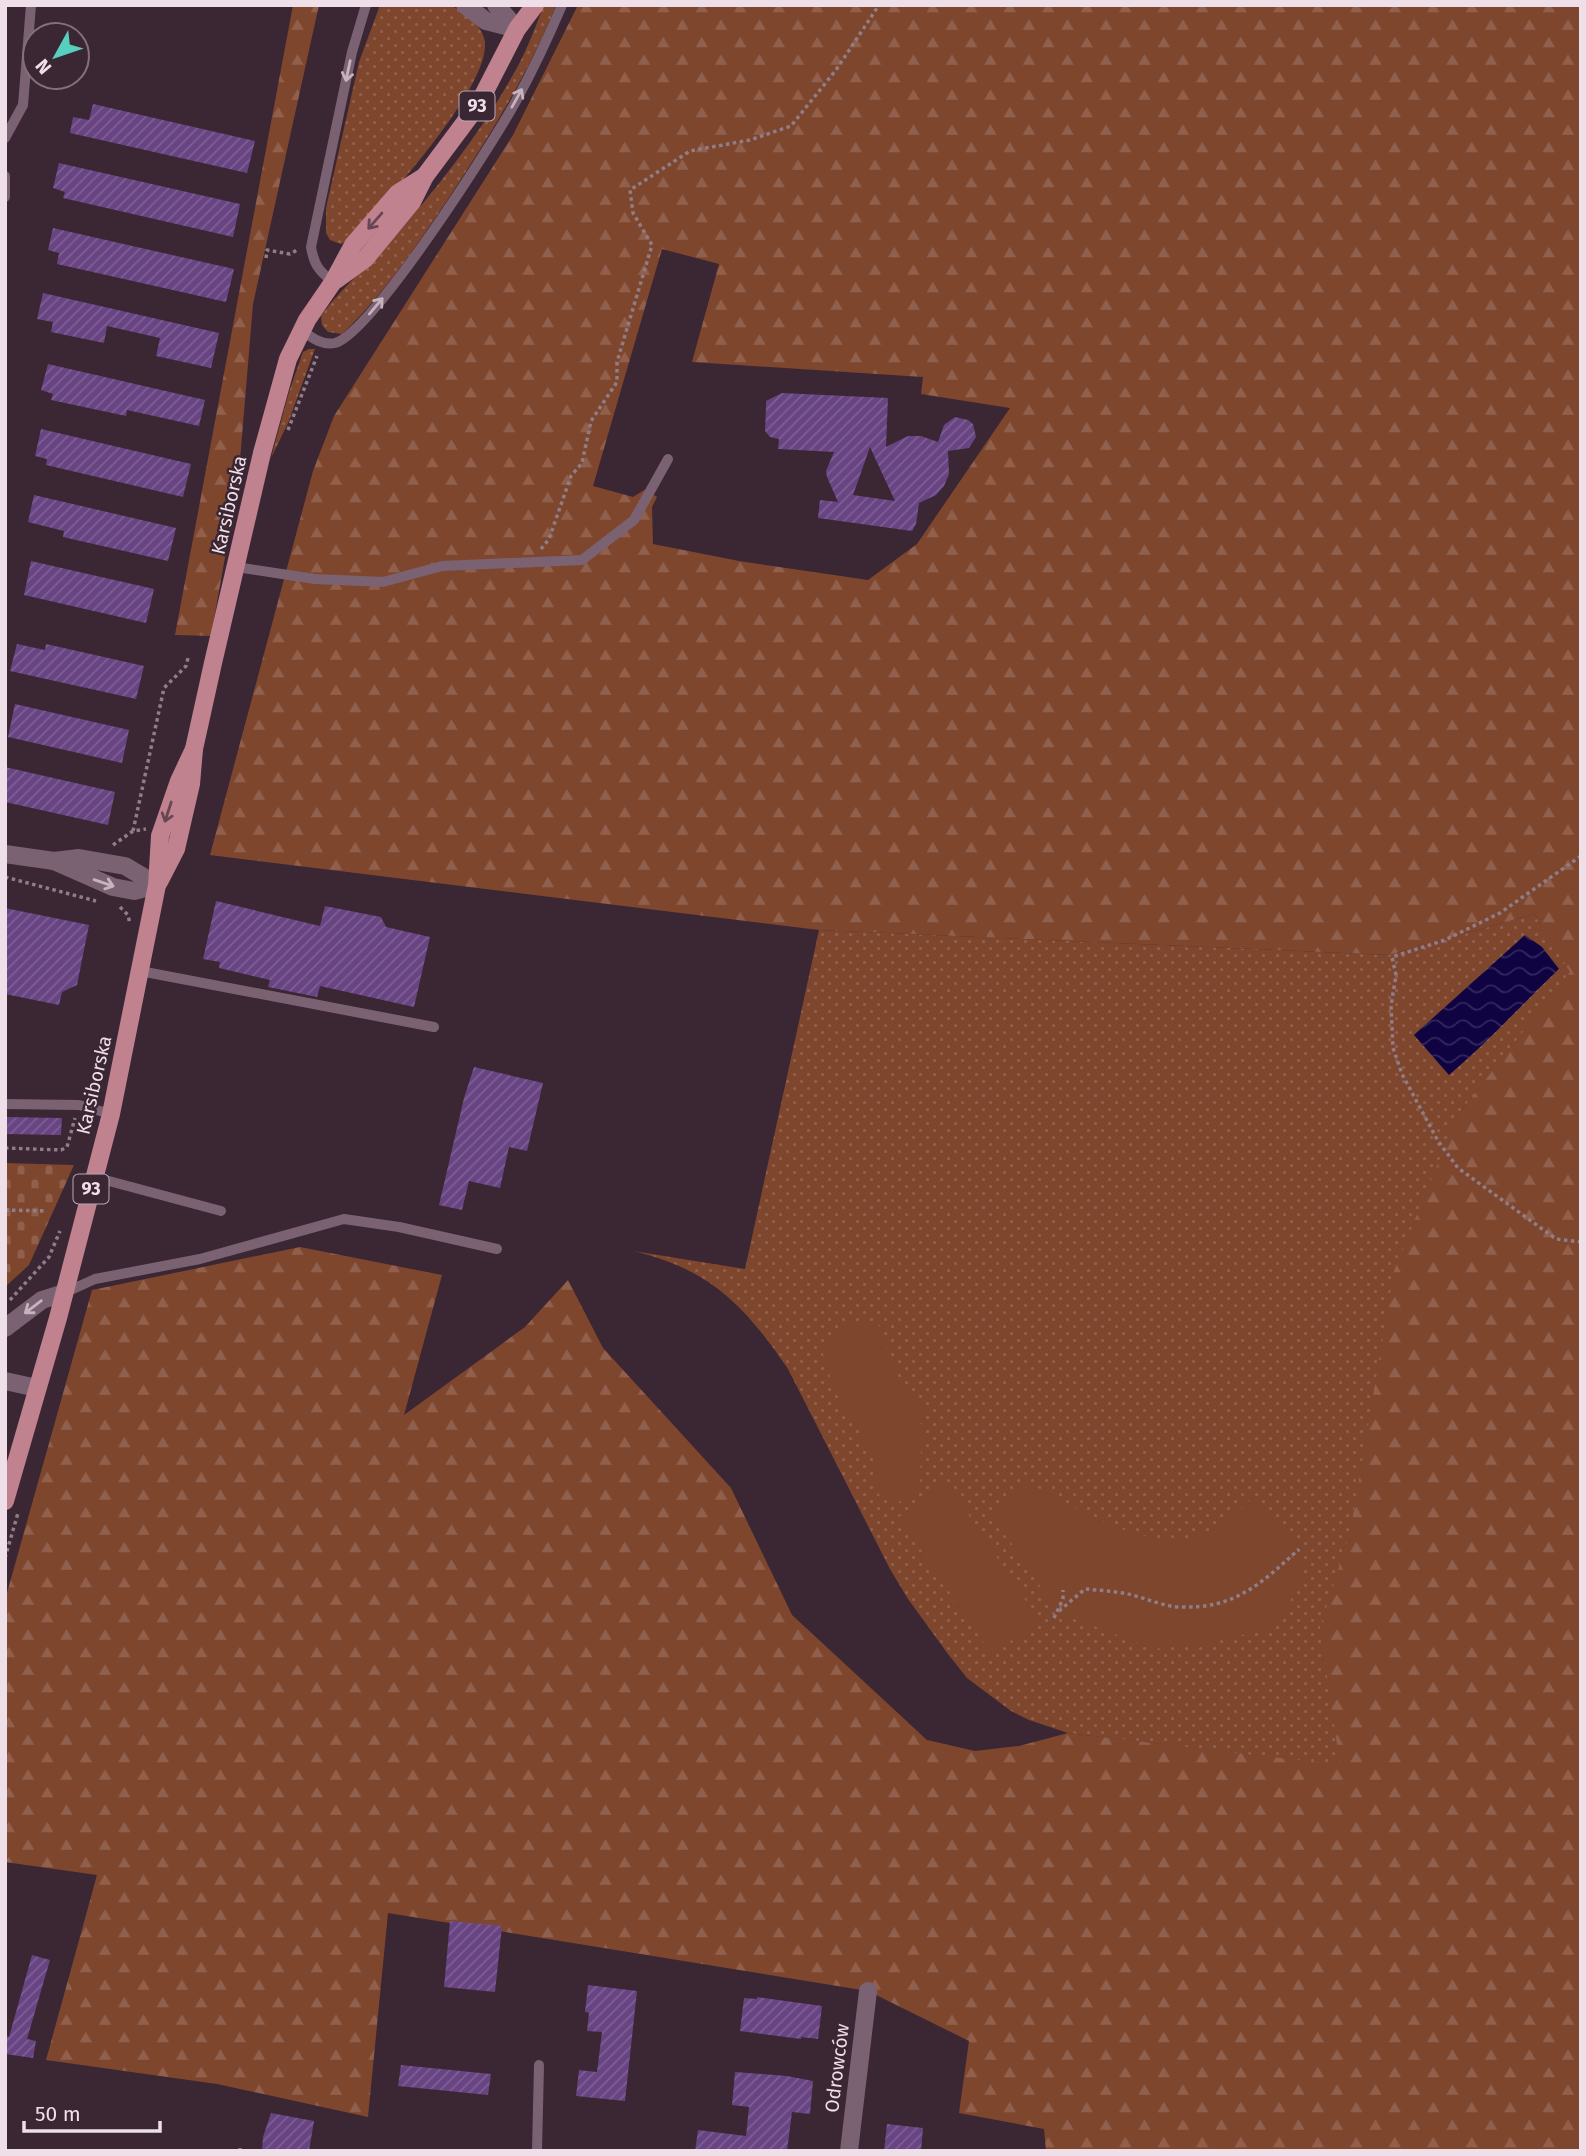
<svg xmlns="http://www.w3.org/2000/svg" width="1586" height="2156" viewBox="0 0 1586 2156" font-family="'Fira Sans',sans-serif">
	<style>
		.grass { fill: url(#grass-dots) }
		.forest { fill: url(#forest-firs); fill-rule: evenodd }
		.cemetery { fill: url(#cemetery-stones) }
		.park { fill: #7f462e }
		.water { fill: url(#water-waves) }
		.building { fill: url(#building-hatch); fill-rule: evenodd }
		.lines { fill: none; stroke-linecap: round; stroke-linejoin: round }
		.path { stroke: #8f7d88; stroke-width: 3.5; stroke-dasharray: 3.5 3.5; stroke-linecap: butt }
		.lane { stroke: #7b6272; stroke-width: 10 }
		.street { stroke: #7b6272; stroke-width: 18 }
		.secondary { stroke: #7b6272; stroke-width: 18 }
		.primary { stroke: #bf828e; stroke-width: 18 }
		.oneway { stroke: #c6b3bf }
		.oneway2 { stroke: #694653 }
		.labels { text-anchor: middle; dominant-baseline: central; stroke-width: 5; stroke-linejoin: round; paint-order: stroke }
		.shield { fill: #3b2633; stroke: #b8a8b2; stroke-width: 2 }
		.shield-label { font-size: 18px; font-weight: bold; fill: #eedfe8 }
		.street-label { font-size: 19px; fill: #eedfe8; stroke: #3b2633 }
	</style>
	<defs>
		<pattern id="grass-dots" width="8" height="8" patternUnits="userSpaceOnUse" patternTransform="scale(1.75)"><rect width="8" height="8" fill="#7f462e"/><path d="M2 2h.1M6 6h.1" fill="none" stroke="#91604c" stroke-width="1.8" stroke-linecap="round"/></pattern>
		<pattern id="forest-firs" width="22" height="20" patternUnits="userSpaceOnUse" patternTransform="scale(1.75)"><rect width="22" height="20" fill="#7f462e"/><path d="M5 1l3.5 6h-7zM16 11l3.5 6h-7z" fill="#91604c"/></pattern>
		<pattern id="cemetery-stones" width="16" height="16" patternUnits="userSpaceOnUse" patternTransform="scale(1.75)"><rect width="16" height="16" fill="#7f462e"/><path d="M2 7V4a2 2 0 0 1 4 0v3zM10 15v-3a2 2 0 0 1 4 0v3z" fill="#91604c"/></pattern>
		<pattern id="water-waves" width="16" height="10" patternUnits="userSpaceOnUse" patternTransform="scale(1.75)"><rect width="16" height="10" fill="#0f0342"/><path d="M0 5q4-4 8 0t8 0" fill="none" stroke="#32275d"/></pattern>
		<pattern id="building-hatch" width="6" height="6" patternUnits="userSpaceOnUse" patternTransform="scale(1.75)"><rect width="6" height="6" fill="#684483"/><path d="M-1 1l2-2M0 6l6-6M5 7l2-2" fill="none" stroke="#7e5f95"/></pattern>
	</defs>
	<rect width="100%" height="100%" fill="#3b2633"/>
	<!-- grass -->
	<g class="grass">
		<path d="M380,5C394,5 444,2 454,7C467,13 483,27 485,42C489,89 384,202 352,239L341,244L330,240L326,233V208L359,62Z"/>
		<path d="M544,5H556C529,73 490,135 450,196C418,244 385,293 342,334L328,332L322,325L321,316C341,288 367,267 390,242C438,187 484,129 519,64C529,45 536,25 544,5Z"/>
		<path d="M309,349H315L288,423L271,458L289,392L303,352Z"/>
		<path d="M1534,914L1571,972L1457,1116L1340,1766L1068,1733L1029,1720L1011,1711L967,1678L948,1654L908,1599L890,1569L788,1369C745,1306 710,1269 633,1251L745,1269L819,930L1389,955Z"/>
	</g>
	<!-- forest -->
	<g class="forest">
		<path d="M293,5H319L253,304L238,484L211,636L175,635Z"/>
		<path d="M578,5H1581V2151H1046L1044,2129L959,2113L969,2041L868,1991L388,1913L368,2117L217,2084L46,2060L97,1875L5,1862V1600L92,1290L300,1247L442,1275L404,1415L525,1327L568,1280L603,1348L731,1488L792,1615L927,1740L975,1751L1019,1746L1068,1733L1340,1765L1320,1627L1350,1533L1394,1271L1457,1116L1570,972L1534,914L1389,955L819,930L210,855L313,471L334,416L513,135ZM662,249L719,264L692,362L923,377L921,394L1010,408L917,544L868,580L739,561L653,544L652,507L657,497L646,489L633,497L593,486Z"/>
	</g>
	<!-- cemetery -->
	<path class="cemetery" d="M5,1163L74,1165L29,1265L5,1287Z"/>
	<!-- park -->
	<g class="park">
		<path d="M863,1320L879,1326L884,1332L885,1344L898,1371L897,1377L902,1381L901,1388C918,1392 920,1394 924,1412L918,1422L924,1426L925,1433L921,1447L920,1486L910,1497L896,1503C864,1498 883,1473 873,1458C870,1453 866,1450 864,1445C862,1441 863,1438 861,1434C856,1423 847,1414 841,1403C837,1396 823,1359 823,1353C824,1344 832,1338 839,1332C847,1326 853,1321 863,1320Z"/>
		<path d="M946,1481L1040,1622L991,1654L899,1517Z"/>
		<path d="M1024,1481C1076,1506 1145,1556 1204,1534C1224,1527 1240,1510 1255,1495L1294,1544L1287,1552L1295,1561L1303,1554L1302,1581L1274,1627L1209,1643L1154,1649L1065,1615L1071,1606L1060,1598L1054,1607L993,1516Z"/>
	</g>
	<!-- water -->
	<path class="water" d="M1525,935L1542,947L1559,969C1522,1004 1488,1042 1449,1075L1414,1035Z"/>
	<!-- building -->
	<g class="building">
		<path d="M93,104L255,141L247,173L70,133L73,117L89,120Z"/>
		<path d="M59,163L240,204L233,237L63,198L65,192L53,188Z"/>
		<path d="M53,228L234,269L226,302L57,264L59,253L48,250Z"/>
		<path d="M43,293L219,333L211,368L156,356L160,338L107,326L104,343L51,332L53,322L37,319Z"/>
		<path d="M48,364L205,400L199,426L127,410L126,416L51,400L53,394L41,390Z"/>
		<path d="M782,393L888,398L886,447L908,436H921L938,442L944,425L955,417L968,420L973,424L976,437L969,448L948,451L949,474L944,486L936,495L919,503L916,524L912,531L818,518L820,500L838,502L827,477L826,471L834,452L778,449L779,439L770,437L765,431L766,406V401ZM870,447L875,458L895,501L853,495Z"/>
		<path d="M41,429L191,464L183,497L46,465L47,459L35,456Z"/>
		<path d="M34,495L176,528L168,561L63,537L64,531L28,522Z"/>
		<path d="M31,561L154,589L146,623L24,595Z"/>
		<path d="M17,644L45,650L46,644L144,666L136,699L10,671Z"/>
		<path d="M15,704L129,730L122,763L8,737Z"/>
		<path d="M5,767L115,792L108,825L5,802Z"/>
		<path d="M216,901L320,926L325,906L381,917L386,927L430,937L414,1007L320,986L317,997L268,987L270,980L219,968L220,962L203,959Z"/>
		<path d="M5,908L89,925L77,985L62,992L59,1005L5,994Z"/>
		<path d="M474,1067L543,1083L527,1151L509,1147L500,1188L469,1181L462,1210L439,1205L464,1098Z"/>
		<path d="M5,1117L62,1118L61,1135L5,1134Z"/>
		<path d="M450,1921L502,1926L495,1992L444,1987Z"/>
		<path d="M32,1955L50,1960L27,2039L36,2041L33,2058L5,2054L7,2036L9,2037Z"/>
		<path d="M588,1985L637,1991L625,2101L576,2096L579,2070L597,2072L602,2032L587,2031L589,2013L585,2012Z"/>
		<path d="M757,1997L822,2006L818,2039L801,2037V2039L740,2031L744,1998L757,1999Z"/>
		<path d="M401,2065L491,2074L488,2095L398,2086Z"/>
		<path d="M735,2072L787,2076L813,2081L810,2114L792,2112L787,2151H695L698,2130L746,2136L749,2107L732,2105Z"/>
		<path d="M271,2113L314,2121L309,2151H262L263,2137Z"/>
		<path d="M887,2124L923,2128L921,2151H884Z"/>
	</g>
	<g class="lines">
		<!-- path -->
		<g class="path">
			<path d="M266,258L267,250L290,254L299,249"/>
			<path d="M288,430L317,356"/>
			<path d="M541,549L549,539L571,476L582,463L591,421L617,382V362L652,245L633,213L630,190L690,151L750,140L791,126L836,70L879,5"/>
			<path d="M133,831L164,688L186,666L188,658"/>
			<path d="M113,845L133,831L146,829"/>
			<path d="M1581,856L1500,913L1445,940L1392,957L1396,975L1391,1006L1393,1048L1402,1074L1438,1141L1458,1168L1556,1239L1581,1242"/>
			<path d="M5,877L96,901"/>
			<path d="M120,907L128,915L130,924"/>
			<path d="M5,1148L61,1150L67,1147L75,1118"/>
			<path d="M5,1210L47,1211"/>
			<path d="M10,1300L49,1257L60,1231"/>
			<path d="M5,1558L18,1513"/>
			<path d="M1059,1611L1085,1589C1097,1590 1110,1591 1123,1593C1142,1596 1162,1607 1181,1607C1235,1609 1262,1583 1299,1549"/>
			<path d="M1054,1618L1063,1599V1590"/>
			<path d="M240,2151V2148"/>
		</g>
		<!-- lane -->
		<g class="lane">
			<path d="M5,138L23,105L31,5"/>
			<path d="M5,176V197"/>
			<path d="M333,282C319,271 314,265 311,247L352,52L366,5"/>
			<path d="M301,330C311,337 322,346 335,343C372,333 493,143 516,101C533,70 548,38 562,5"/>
			<path d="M236,567L315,579L383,582L442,566L582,560L634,520L668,459"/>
			<path d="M140,971L434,1027"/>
			<path d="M5,1104L79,1105L111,1114"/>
			<path d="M94,1177L221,1211"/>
			<path d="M64,1293L95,1279L200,1259L344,1219L399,1227L497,1249"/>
			<path d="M537,2151L539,2065"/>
		</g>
		<!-- street -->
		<g class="street">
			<path d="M5,1328L42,1300L64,1293"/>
			<path d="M5,1381L37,1388"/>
			<path d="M849,2151L868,1991"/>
		</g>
		<!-- secondary -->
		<g class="secondary">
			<path d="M465,5L486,21L517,29"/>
			<path d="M496,5L517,29"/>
			<path d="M5,854L54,861L79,858L125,866L157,885"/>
			<path d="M54,861L113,887L134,891L157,885"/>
		</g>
		<!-- primary -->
		<g class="primary">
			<path d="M336,280L365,259L412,202L425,176L478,105L517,29L535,5"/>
			<path d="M159,882L176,849L191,784L194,749L213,663L262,453L288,359L307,320L333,282L353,245L398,193L425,176"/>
			<path d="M5,1501L58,1318L111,1114L157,885L160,836L179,781L194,749"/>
		</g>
	</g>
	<!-- one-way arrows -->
	<defs><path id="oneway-shaft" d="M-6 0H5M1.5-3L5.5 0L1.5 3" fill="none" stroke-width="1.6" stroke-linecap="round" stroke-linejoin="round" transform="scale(1.75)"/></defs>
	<g class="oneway">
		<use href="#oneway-shaft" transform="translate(348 71) rotate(102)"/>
		<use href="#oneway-shaft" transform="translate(517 98) rotate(-61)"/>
		<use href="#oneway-shaft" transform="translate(376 306) rotate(-50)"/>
		<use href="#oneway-shaft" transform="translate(104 883) rotate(19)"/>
		<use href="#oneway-shaft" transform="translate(33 1307) rotate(143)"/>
	</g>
	<g class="oneway2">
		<use href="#oneway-shaft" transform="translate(375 221) rotate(131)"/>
		<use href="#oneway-shaft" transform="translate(168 812) rotate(108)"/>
	</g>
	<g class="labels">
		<!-- shield labels -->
		<g class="shield">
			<rect x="459.5" y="91.5" width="35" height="29" rx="5"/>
			<rect x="73.5" y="1174.5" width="35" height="29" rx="5"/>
		</g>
		<g class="shield-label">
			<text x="477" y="106">93</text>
			<text x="91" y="1189">93</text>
		</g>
		<!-- street labels -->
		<g class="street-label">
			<text transform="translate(229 505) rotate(-77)">Karsiborska</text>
			<text transform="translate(94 1085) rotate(-77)">Karsiborska</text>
			<text transform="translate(837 2068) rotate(-83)">Odrowców</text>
		</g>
	</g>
	<!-- border -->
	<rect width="1586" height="2156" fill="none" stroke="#eedfe8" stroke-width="14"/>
	<!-- north arrow -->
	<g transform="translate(56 56) rotate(230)"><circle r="33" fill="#3b2633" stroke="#83707b" stroke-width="2"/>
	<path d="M0-5L12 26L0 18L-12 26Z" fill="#58cebf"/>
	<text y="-10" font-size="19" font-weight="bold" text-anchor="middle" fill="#eedfe8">N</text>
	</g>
	<!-- scale -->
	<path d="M24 2121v10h136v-10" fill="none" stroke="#eedfe8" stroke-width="3.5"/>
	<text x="35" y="2121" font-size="21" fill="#eedfe8" stroke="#3b2633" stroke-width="5" paint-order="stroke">50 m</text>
</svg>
